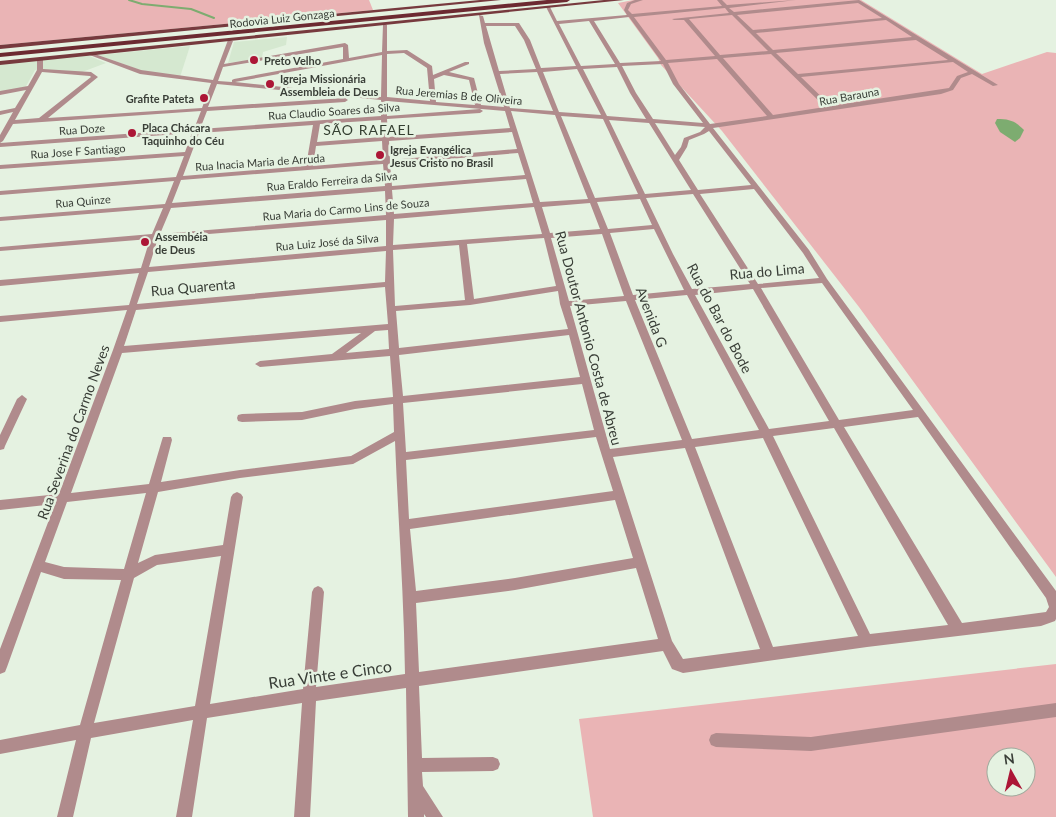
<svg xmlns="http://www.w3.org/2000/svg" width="1056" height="817" viewBox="0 0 1056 817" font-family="Lato,sans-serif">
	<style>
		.built { fill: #d5e8d0 }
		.green { fill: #eab4b5; fill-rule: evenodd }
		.water { fill: #7dac70 }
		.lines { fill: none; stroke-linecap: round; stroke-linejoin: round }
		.stream { stroke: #7dac70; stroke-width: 2 }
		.minor { fill: #b08b8c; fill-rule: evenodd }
		.primary { fill: #773a3e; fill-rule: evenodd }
		.trunk { fill: #6c2a31; fill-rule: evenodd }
		.poi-dot { fill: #ac1636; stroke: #e5f2e1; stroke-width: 2 }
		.labels { text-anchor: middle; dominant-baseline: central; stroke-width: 5; stroke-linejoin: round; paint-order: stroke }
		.far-street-label { font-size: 11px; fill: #393e37; stroke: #e5f2e1 }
		.far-poi-label { font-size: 11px; font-weight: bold; fill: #393e37; stroke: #e5f2e1; text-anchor: start }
		.far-quarter-label { font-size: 14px; letter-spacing: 1px; fill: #354032; stroke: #e5f2e1 }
		.street-label { font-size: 14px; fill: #393e37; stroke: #e5f2e1 }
		.near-street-label { font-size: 16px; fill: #393e37; stroke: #e5f2e1 }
	</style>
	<rect width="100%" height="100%" fill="#e5f2e1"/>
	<!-- built -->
	<g class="built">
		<path d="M287,37L286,45L263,52L262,58L228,63L234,42Z"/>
		<path d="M190,46L180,77L140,70L98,55Z"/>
		<path d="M87,55L106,63L82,72L35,70L25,88L0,92V64Z"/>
	</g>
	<!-- green -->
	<g class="green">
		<path d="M0,0H369L373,10L0,45Z"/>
		<path d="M633,0H861L982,74L1047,52L1056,53V577L859,307L722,131L661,65L658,58L618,3Z"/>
		<path d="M1056,664V817H593L579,719ZM996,757H1026V787H996Z"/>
	</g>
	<!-- water -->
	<path class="water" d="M997,119C1010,119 1015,121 1024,130L1020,138L1015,142L1000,132L995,123Z"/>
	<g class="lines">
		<!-- stream -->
		<path class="stream" d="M129,0L142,4L191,9L214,18"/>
		<!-- minor -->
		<g class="minor">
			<path d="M635,0H643L631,4L628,10L632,14L722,6L717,0H722L727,5L796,0L729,8L734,12L859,0L998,85L993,86L972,74L961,78L953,90L941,94L713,128L809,250L827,279L1056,591V619L1055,621L1041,626L867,647L683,673L672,669L663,651L419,686L422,758L493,757L498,759L500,764L498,769L493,771L422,772L423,786L443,817H426L424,814V817H408L406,688L316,701L310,817H294L302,703L207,718L192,817H176L193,720L91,738L73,817H57L76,740L0,754V740L80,725L121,580L64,579L41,572L7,667L5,672L0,674V649L55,504L0,510V500L59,494L113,350L127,310L0,322V316L129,305L139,273L0,286V280L141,268L150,239L0,251V247L152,234L163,208L0,221V217L165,204L174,181L0,195V191L176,177L184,156L0,169V165L185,152L192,133L0,147V143L194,129L201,111L13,124L3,141L0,143V135L13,112L0,115V111L15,108L26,90L0,95V91L28,86L37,70V59L40,57L43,59V69L91,72L98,77L48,118L202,108L211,83L140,74L87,54L92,53L141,70L213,80L228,40L233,41L224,64L345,43L348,45L349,58L382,52L383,25L385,24L387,25V51L407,50L432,66L433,75L465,62H469V64L449,72L474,78L481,105L504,107L484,43L479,15L483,16L485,23H519L530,40L541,68L576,66L546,7H550L557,21L627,15L624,10L627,3ZM858,3L882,18L753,30L737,15ZM725,8L729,13L672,19L674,20H684L715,56L666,60L634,17ZM732,15L768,51L720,55L689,19ZM629,17L661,61L620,63L594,21ZM886,20L912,37L773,50L756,33ZM589,21L615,64L581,66L559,24ZM486,26H515L524,40L536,69L499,71ZM916,40L948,60L798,74L776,53ZM343,47V59L234,79L232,80V82L218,81L223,67ZM404,53L427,68L430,101L387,97V54ZM771,54L825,107L773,115L723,58ZM382,55L381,97L235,82ZM717,59L767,116L710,124L679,84L668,63ZM953,62L968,72L957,76L949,88L831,106L801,77ZM663,64L673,84L703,123L653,119L636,93L622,66ZM617,67L630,93L646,119L607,116L583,69ZM577,69L601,115L559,112L543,72ZM42,72L90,76L91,77L39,118L15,120ZM537,72L553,111L510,108L500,74ZM444,75L469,80L475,105L436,102L434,79ZM217,84L381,100V116L200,129L207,111L345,102L348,100L345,98L208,107ZM387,101L505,111L510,128L388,137L387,119L480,113L483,111L480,109L387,116ZM511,111L555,115L588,199L540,202ZM561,116L603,119L638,194L595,198ZM381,120L382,137L317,142L320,124ZM609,120L649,123L691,190L645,194ZM655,123L705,127L700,132L684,138L681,147L675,155ZM313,125L306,166L183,176L199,133ZM709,131L751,185L698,190L679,160L687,147L689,140L704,134ZM512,132L517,149L390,160L389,141ZM382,141L383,160L313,166L316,146ZM518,153L525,175L392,186L390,164ZM383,164L385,186L172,203L181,180ZM526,179L533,203L394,214L392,190ZM754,189L803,253L819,278L758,284L700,194ZM385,191L386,215L160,234L171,208ZM693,194L750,284L692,289L673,254L646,198ZM640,199L652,225L608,229L597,202ZM590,203L600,229L550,233L542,207ZM534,207L542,234L393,245L394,219ZM386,220V246L149,267L158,238ZM654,229L684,290L633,295L610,233ZM602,234L624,296L569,301L551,238ZM544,238L556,286L474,299L467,244ZM459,245L465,300L395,306L393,250ZM386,251L385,282L137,304L148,272ZM822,283L913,410L839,420L761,288ZM385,287L388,324L124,346L136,310ZM753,289L829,421L769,429L695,295ZM558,291L560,304L568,329L399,348L396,311L470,305ZM687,295L759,430L692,439L635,300ZM626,301L632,316L682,440L610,449L570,306ZM388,330L389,349L346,353L375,331ZM361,333L332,354L260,361L255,364L260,367L390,356L393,397L355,401L302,412L242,414L238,415L237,418L238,421L242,422L302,420L355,409L393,404L394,432L351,456L240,470L161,482L172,440L171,437H163L162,440L149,484L71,493L122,353ZM569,335L580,377L403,396L399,355ZM582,384L594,430L406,452L403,403ZM918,417L1046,598L1049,607L1046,612L962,623L844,427ZM834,428L948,625L870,634L773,436ZM596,437L613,491L409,519L406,460ZM763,438L858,636L773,647L695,447ZM395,441C398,518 404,597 405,674L316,687L324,592L322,588L318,586L314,588L312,592L303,689L210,704L243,497L241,494L237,492L233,494L231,497L223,545L155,555L138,563L158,492L240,478L353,464ZM685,448L760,649L683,659L672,641L613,457ZM146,493L124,569L64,567L45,562L67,502ZM615,500L633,558L515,578L416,591L410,529ZM221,556L195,706L94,723L134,578L157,565ZM636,568L658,639L419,672L416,603L515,590Z"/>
			<path d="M22,395L27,399L5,446L4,449L0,450V435L17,399Z"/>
			<path d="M1056,703V717L811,751L716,747L711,745L709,740L711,735L716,733L811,737Z"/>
		</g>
		<!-- primary -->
		<g class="primary">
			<path d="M480,0H501L0,49V45Z"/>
			<path d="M604,0H624L0,65V61Z"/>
		</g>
		<!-- trunk -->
		<path class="trunk" d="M547,0H570L567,2L0,57V53Z"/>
	</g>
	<!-- markers -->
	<g class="poi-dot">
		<circle cx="254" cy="60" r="5"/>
		<circle cx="270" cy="84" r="5"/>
		<circle cx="204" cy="98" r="5"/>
		<circle cx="132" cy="133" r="5"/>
		<circle cx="380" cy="155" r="5"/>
		<circle cx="145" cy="242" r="5"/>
	</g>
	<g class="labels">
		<!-- far-street labels -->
		<g class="far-street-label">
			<text transform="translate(282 18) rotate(-6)">Rodovia Luiz Gonzaga</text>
			<text transform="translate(459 95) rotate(5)">Rua Jeremias B de Oliveira</text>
			<text transform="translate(849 96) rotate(-10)">Rua Barauna</text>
			<text transform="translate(334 111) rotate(-4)">Rua Claudio Soares da Silva</text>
			<text transform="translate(82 129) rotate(-4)">Rua Doze</text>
			<text transform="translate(78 151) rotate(-4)">Rua Jose F Santiago</text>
			<text transform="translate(260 162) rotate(-4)">Rua Inacia Maria de Arruda</text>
			<text transform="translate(332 181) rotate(-5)">Rua Eraldo Ferreira da Silva</text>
			<text transform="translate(83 201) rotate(-5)">Rua Quinze</text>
			<text transform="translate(346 209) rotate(-5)">Rua Maria do Carmo Lins de Souza</text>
			<text transform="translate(327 242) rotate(-5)">Rua Luiz José da Silva</text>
		</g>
		<!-- far-poi labels -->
		<g class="far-poi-label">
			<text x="264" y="60">Preto Velho</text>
			<text x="280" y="78">Igreja Missionária<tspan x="280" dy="13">Assembleia de Deus</tspan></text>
			<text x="194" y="98" text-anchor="end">Grafite Pateta</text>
			<text x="142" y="127">Placa Chácara<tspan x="142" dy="13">Taquinho do Céu</tspan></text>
			<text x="390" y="149">Igreja Evangélica<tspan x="390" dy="13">Jesus Cristo no Brasil</tspan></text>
			<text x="155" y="236">Assembéia<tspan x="155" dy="13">de Deus</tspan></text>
		</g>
		<!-- far-quarter labels -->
		<g class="far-quarter-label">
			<text x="369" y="129">SÃO RAFAEL</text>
		</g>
		<!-- street labels -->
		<g class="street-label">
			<text transform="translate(767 271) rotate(-5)">Rua do Lima</text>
			<text transform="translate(193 287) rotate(-5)">Rua Quarenta</text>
			<text transform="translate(652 317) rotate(69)">Avenida G</text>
			<text transform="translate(720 318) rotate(62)">Rua do Bar do Bode</text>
			<text transform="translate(589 338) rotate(75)">Rua Doutor Antonio Costa de Abreu</text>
			<text transform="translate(73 432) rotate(-70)">Rua Severina do Carmo Neves</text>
		</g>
		<!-- near-street labels -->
		<g class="near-street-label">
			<text transform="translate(330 674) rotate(-8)">Rua Vinte e Cinco</text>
		</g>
	</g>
	<!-- north arrow -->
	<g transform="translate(1011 772) rotate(352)"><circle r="24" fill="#e5f2e1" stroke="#a0aa9d"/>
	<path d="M0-4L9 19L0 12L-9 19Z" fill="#ac1636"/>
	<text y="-8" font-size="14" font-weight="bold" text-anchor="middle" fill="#393e37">N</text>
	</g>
</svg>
